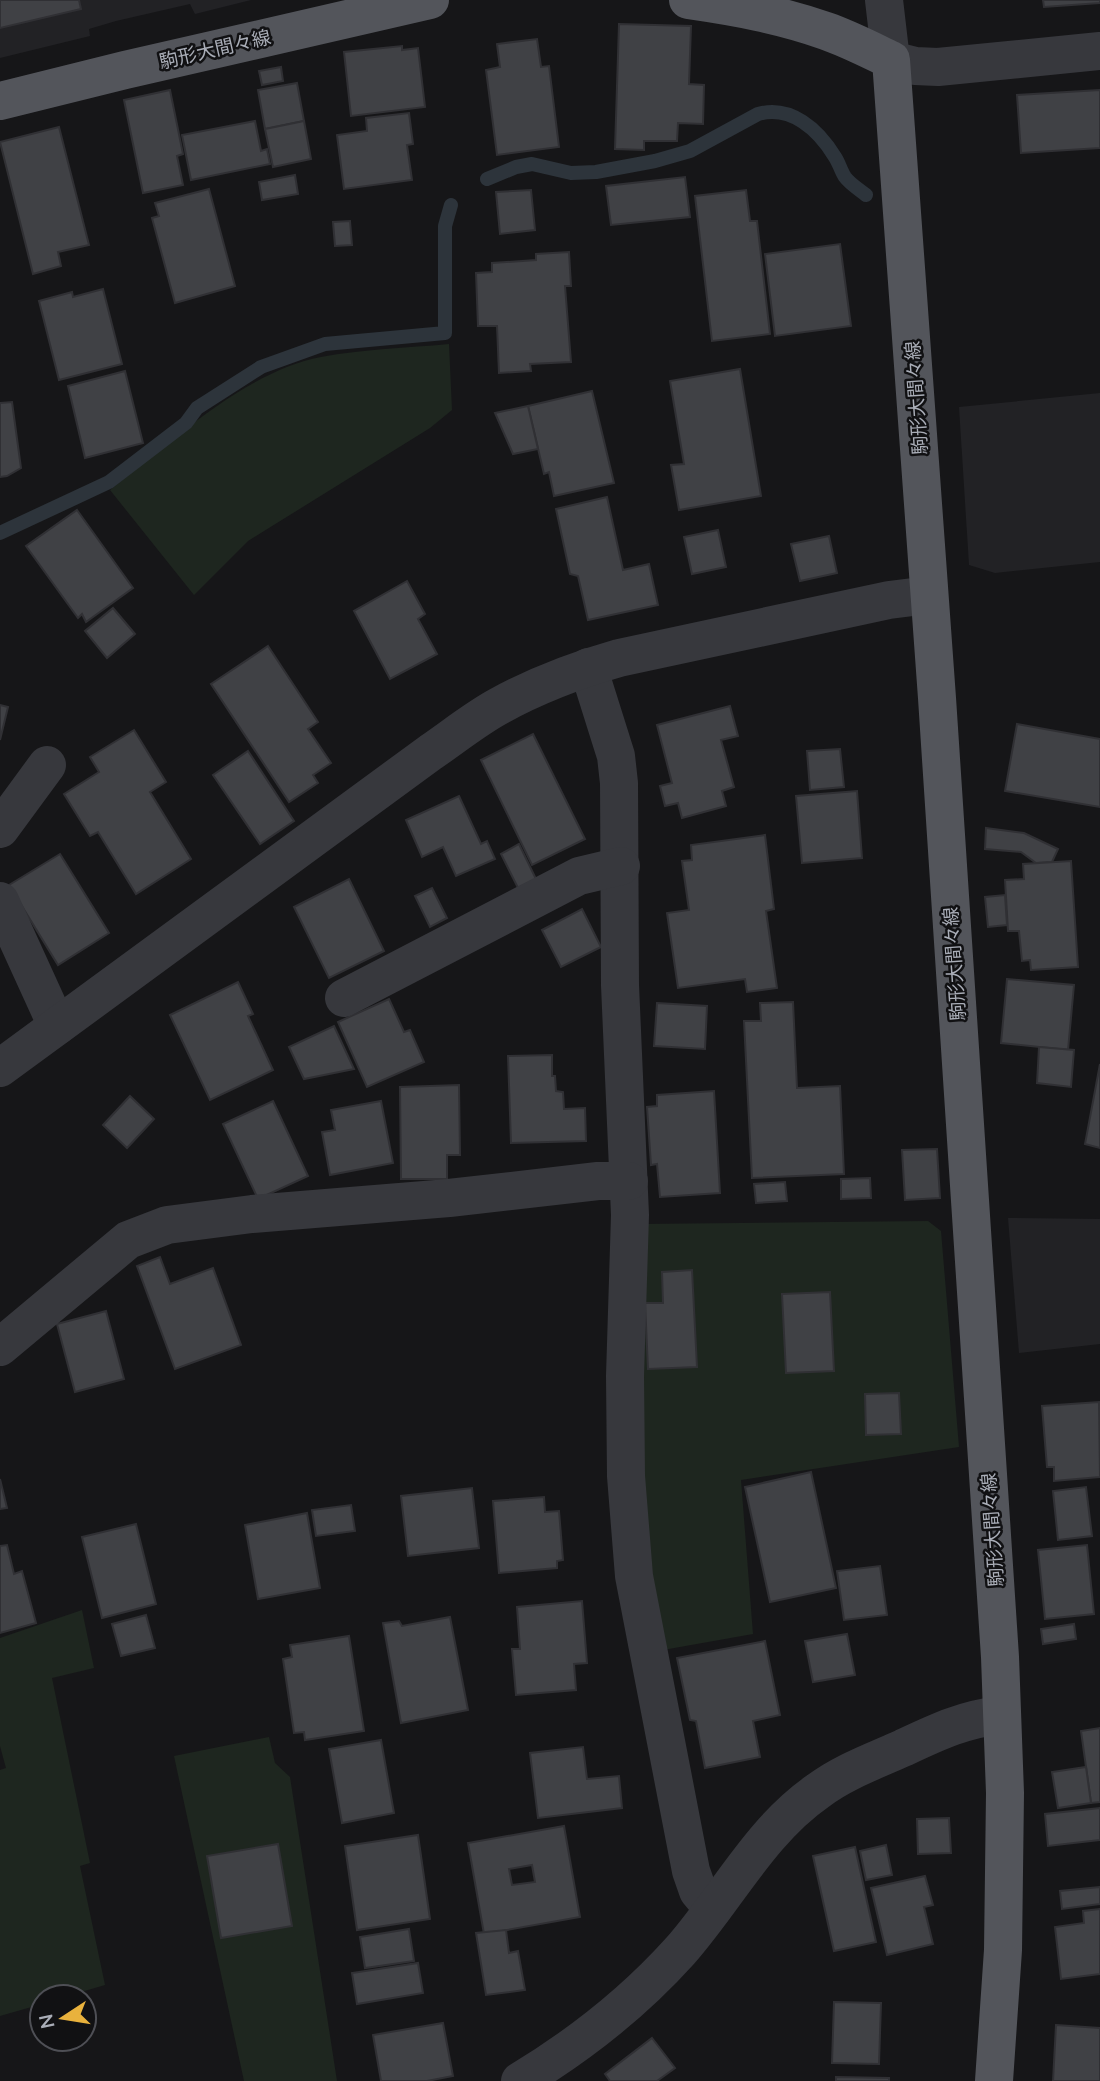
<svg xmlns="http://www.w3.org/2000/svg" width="1100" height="2081" viewBox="0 0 1100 2081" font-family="Mulish,'Noto Sans JP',sans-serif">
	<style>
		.built { fill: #222225 }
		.green { fill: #1e261f }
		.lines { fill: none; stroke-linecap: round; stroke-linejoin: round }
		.stream { stroke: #2d343b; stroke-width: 14 }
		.building { fill: #404145; stroke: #303034; stroke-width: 2; fill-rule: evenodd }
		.minor { stroke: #37383d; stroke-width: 38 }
		.major { stroke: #53555b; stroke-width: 38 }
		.labels { text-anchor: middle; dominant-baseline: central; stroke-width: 5; stroke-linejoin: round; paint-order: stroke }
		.street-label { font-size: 19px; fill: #a9adb7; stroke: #111113 }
	</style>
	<rect width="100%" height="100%" fill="#161618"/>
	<!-- built -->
	<g class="built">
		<path d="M0,0H251L195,14L190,4L116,21L89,29L90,36L0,58Z"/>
		<path d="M1100,393V562L995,573L969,565L959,407Z"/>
		<path d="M1008,1218L1100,1219V1344L1019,1353Z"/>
	</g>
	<!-- green -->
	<g class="green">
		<path d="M449,344L452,410L430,428L248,541L194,595L110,490C169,443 246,371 321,357C363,349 407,348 449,344Z"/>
		<path d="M928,1221L941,1231L959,1447L741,1480L753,1634L663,1650L650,1573L641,1478L640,1224Z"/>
		<path d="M82,1610L94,1668L52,1678L90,1863L80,1866L105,1985L64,1997H42V2004L0,2016V1770L6,1768L0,1746V1638Z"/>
		<path d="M269,1737L275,1763L290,1777L337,2081H244L174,1756Z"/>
	</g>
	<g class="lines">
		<!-- stream -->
		<g class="stream">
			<path d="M487,179L516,167L532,164L571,173L596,172L655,161L690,151L758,114C791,105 818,129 835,157C839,163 841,171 845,177C850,184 860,190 866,195"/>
			<path d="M0,533L109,482L186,423L197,408L261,367L325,344L445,333V226L451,205"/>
		</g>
	</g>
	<!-- building -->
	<g class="building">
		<path d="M0,0H79L81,9L0,28Z"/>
		<path d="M1043,0H1100V3L1044,7Z"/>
		<path d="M619,24L691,26L689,84L704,85L703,124L678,123L677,141H644V150L615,149Z"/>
		<path d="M537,39L541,67L549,66L559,147L497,155L486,70L500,67L497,44Z"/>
		<path d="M402,46V50L418,48L425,107L351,116L344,52Z"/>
		<path d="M281,67L283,81L262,85L259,71Z"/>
		<path d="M297,83L304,121L265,129L258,90Z"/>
		<path d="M170,90L183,154L177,156L183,185L143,193L124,100Z"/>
		<path d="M1100,90V148L1021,153L1017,95Z"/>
		<path d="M409,113L413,144L407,145L412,180L344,189L337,135L367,131L366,118Z"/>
		<path d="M255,121L261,151L267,149L270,164L191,180L182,135Z"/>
		<path d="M304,121L311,159L273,167L265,129Z"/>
		<path d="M59,127L89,245L58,252L61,266L33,274L0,142Z"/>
		<path d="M295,175L298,194L262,200L259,182Z"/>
		<path d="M685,177L690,217L611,225L606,186Z"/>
		<path d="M209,189L235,286L175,303L152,218L159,216L155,203Z"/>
		<path d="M531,190L535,230L500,234L496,192Z"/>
		<path d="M746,190L750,221H757L770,334L712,341L695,196Z"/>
		<path d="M350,221L352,245L335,246L333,222Z"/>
		<path d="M840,244L851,326L775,336L765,254Z"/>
		<path d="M569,252L571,286H565L571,362L530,364L531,371L499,373L497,326H478L476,273L492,272V263L536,260V254Z"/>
		<path d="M103,289L122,364L59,380L39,301L72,292L73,297Z"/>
		<path d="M740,369L761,496L679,510L671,465L684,464L670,381Z"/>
		<path d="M125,371L143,443L85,458L68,386Z"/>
		<path d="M592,391L614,483L554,496L549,472L544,474L528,406Z"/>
		<path d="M12,402L21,468L7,476L0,477V403Z"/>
		<path d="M528,406L538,449L513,454L495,413Z"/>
		<path d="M607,497L623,570L649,564L658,605L588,620L578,576L570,574L556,509Z"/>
		<path d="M77,510L133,588L86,622L82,614L78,618L26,546Z"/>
		<path d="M718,530L726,567L692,574L684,537Z"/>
		<path d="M829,536L837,573L800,581L791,544Z"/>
		<path d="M407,581L425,614L418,619L437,654L390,679L354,611Z"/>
		<path d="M113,608L135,634L107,658L85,631Z"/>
		<path d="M268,646L318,722L308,729L331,763L313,775L318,783L289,802L211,684Z"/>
		<path d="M0,705L8,707L0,740Z"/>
		<path d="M730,706L738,736L721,740L734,787L722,791L726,806L682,818L678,803L665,806L660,786L672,783L657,725Z"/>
		<path d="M1017,724L1100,739V807L1005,791Z"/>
		<path d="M134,730L166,782L150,792L191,859L136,894L98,832L90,836L64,794L99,772L90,757Z"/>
		<path d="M533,734L585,839L532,865L481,760Z"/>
		<path d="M840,749L844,787L810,790L807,751Z"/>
		<path d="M248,751L294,821L260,844L213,775Z"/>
		<path d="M857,791L862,858L802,863L796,796Z"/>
		<path d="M459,796L481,844L487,841L495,859L456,876L443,847L422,857L406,820Z"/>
		<path d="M986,828L1024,833L1058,849L1052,862L1036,863L1021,852L985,849Z"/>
		<path d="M765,835L774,909L766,911L777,988L747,992L745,979L678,988L667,913L689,910L682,861L692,860L691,845Z"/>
		<path d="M519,844L536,879L518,888L501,854Z"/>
		<path d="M60,854L109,933L58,965L9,885Z"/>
		<path d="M1071,861L1078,967L1031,970L1030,960L1022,961L1019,931H1008L1005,880L1024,879L1023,864Z"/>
		<path d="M349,879L384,951L329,978L294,907Z"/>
		<path d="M432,888L447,918L430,927L415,896Z"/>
		<path d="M1005,895L1007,925L988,927L985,897Z"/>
		<path d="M582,909L601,947L561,967L542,930Z"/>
		<path d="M1007,979L1074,985L1068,1050L1001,1043Z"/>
		<path d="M238,982L253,1014L248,1016L273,1070L210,1100L170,1015Z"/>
		<path d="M389,999L404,1032L410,1030L424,1062L367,1087L338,1022Z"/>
		<path d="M793,1002L797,1088L840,1086L844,1174L752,1178L744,1021H761L760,1003Z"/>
		<path d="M657,1003L707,1006L705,1049L654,1046Z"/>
		<path d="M334,1026L354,1069L304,1079L289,1047Z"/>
		<path d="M1039,1047L1074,1050L1071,1087L1037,1083Z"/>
		<path d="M552,1055V1076H555L556,1091L563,1092L564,1109L585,1108L586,1141L511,1143L508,1056Z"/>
		<path d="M1100,1064V1148L1085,1144Z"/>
		<path d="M459,1085L460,1155H447V1179H401L400,1087Z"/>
		<path d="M714,1091L720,1193L660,1197L657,1164L651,1165L647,1107L657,1106V1095Z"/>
		<path d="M130,1096L154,1119L127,1148L103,1125Z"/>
		<path d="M273,1101L308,1176L258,1199L223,1124Z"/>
		<path d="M381,1101L393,1163L330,1175L322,1132L335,1130L331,1110Z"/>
		<path d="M937,1149L940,1198L905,1200L902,1150Z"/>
		<path d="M870,1178L871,1198L841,1199V1179Z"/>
		<path d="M785,1182L787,1201L756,1203L754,1184Z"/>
		<path d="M160,1257L170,1284L213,1268L241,1345L175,1369L137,1266Z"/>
		<path d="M692,1270L697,1367L648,1369L645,1303H663L662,1272Z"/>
		<path d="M830,1292L834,1371L786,1373L782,1294Z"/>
		<path d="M106,1311L124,1379L75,1392L57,1324Z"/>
		<path d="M899,1393L901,1434L866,1435L865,1394Z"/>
		<path d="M1099,1402L1100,1477L1054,1481V1467H1047L1042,1406Z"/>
		<path d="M811,1472L836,1588L770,1602L745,1487Z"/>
		<path d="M0,1479L7,1508L0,1509Z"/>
		<path d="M1086,1487L1092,1536L1058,1540L1053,1491Z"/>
		<path d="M472,1488L479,1548L408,1556L401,1496Z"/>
		<path d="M544,1497L545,1512L559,1511L563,1560L557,1561V1568L499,1573L493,1501Z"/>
		<path d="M351,1505L355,1531L316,1536L312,1510Z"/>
		<path d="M307,1513L320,1588L258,1599L245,1525Z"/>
		<path d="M136,1524L156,1604L102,1618L82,1537Z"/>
		<path d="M7,1545L14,1574L22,1571L36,1623L0,1633V1546Z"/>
		<path d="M1087,1545L1094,1614L1045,1619L1038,1550Z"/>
		<path d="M880,1566L887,1615L844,1620L837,1571Z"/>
		<path d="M582,1601L587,1663L574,1664L576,1690L516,1695L512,1649H520L517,1607Z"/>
		<path d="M146,1615L155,1648L121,1656L112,1624Z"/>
		<path d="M450,1617L468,1710L401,1723L383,1623L399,1621L402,1626Z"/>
		<path d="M1074,1624L1076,1639L1043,1644L1041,1629Z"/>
		<path d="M847,1634L855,1675L813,1682L805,1641Z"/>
		<path d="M349,1636L364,1731L305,1740L304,1732L294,1733L283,1659L292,1657L290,1645Z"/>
		<path d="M765,1641L780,1715L753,1721L760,1757L705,1768L696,1721L690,1720L677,1658Z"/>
		<path d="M1100,1728V1802L1091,1803L1081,1731Z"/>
		<path d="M381,1740L394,1813L342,1823L329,1749Z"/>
		<path d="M583,1747L587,1779L619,1776L622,1808L538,1818L530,1753Z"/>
		<path d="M1086,1767L1091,1803L1058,1808L1052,1772Z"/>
		<path d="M1100,1808V1840L1048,1846L1045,1814Z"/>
		<path d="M949,1818L951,1853L918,1854L917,1819Z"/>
		<path d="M564,1826L580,1917L484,1934L468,1843ZM532,1865L535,1882L512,1885L509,1869Z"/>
		<path d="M418,1835L430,1919L357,1930L345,1846Z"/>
		<path d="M278,1844L292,1926L221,1938L207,1856Z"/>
		<path d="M886,1845L892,1875L866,1880L860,1851Z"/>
		<path d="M855,1847L876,1942L834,1951L813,1856Z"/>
		<path d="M925,1876L933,1905L924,1907L933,1944L887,1955L871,1888Z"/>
		<path d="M1100,1887V1904L1062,1909L1060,1891Z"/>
		<path d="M1100,1909V1974L1061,1979L1055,1927L1084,1923L1083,1911Z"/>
		<path d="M409,1929L414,1961L365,1968L360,1937Z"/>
		<path d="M506,1930L509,1953L518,1951L525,1990L486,1995L476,1933Z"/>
		<path d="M418,1963L423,1993L357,2004L352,1973Z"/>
		<path d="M834,2002L881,2003L879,2064L832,2063Z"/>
		<path d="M443,2023L453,2076L427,2081H381L373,2035Z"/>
		<path d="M1056,2025L1100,2028V2081H1053Z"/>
		<path d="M652,2038L675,2068L657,2081H610L605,2074Z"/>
		<path d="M836,2077L889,2078V2081H836Z"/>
	</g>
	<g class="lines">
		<!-- minor -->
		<g class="minor">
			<path d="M884,0L891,60L915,66L938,67L1100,51"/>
			<path d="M588,667L616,756L619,783L620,985L630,1215L625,1376L626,1476L634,1576L691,1871L698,1891L713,1909"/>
			<path d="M0,829L47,765"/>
			<path d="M0,901L57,1026"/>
			<path d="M344,998L579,876L621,866"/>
			<path d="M0,1068L431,752C453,737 475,719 499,706C537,685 577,670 619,658L889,600L929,595"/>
			<path d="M0,1347L128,1240L167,1225L252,1214L449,1198L598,1181H629"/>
			<path d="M520,2081C578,2046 635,2001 680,1951C726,1899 760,1831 818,1791C843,1772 874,1761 903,1748C937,1732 964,1719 1002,1715"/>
		</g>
		<!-- major -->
		<g class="major">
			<path d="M688,0C736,7 781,15 826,31C849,39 870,50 891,60L937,698L1000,1657L1005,1793L1003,1950L994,2081"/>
			<path d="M0,101L125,70L430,0"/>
		</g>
	</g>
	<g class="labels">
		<!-- street labels -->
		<g class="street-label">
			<text transform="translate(215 49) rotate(-13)">駒形大間々線</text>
			<text transform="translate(916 398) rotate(-94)">駒形大間々線</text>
			<text transform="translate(954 964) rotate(-94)">駒形大間々線</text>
			<text transform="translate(992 1530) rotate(-94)">駒形大間々線</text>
		</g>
	</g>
	<!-- north arrow -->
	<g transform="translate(63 2018) rotate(258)"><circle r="33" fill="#111113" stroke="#4e4f55" stroke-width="2"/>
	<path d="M0-5L12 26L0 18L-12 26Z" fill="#e9b23d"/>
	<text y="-10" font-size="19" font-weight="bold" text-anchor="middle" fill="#a9adb7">N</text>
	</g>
</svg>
